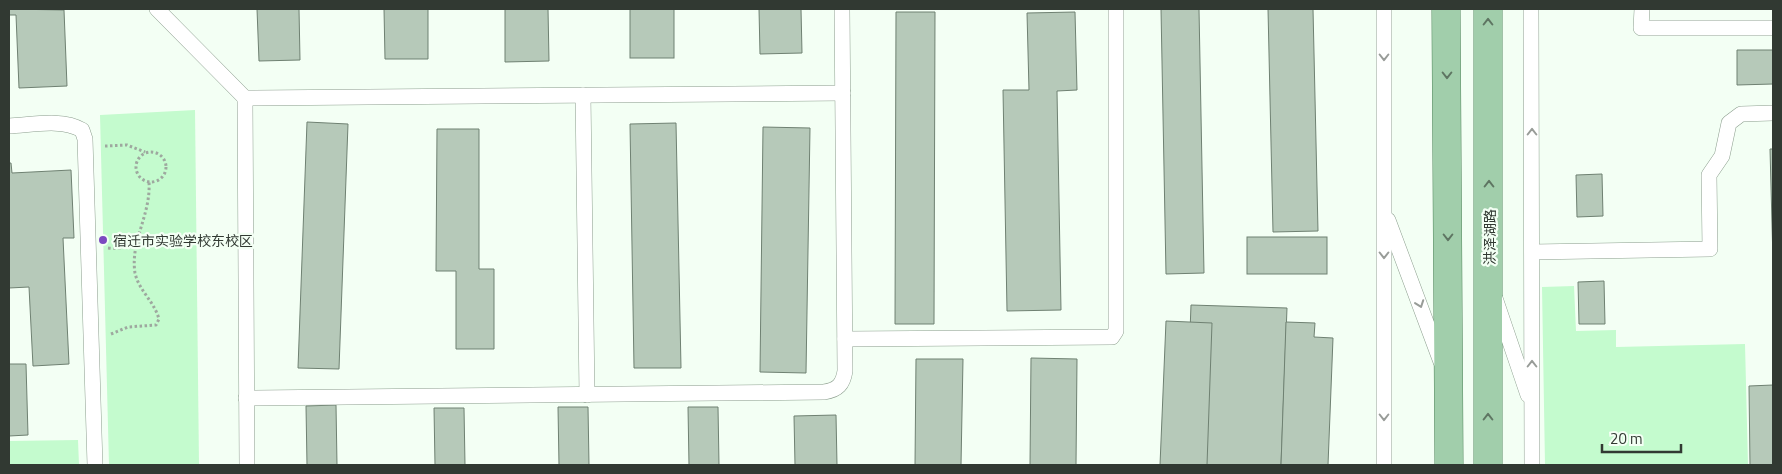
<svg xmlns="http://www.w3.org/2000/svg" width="1782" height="474" viewBox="0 0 1782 474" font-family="'Titillium Web','Noto Sans SC',sans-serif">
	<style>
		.green { fill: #c4fbce }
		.building { fill: #b6c9b9; stroke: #6f8172 }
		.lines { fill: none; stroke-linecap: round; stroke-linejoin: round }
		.service-casing { stroke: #8d9f8f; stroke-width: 16 }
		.primary-casing { stroke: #51855c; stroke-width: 29 }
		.path { stroke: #9ea89f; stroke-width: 3; stroke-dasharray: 2.5 2.5; stroke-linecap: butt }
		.service { stroke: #fff; stroke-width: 15 }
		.primary { stroke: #a1ceab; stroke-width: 28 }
		.oneway { stroke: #5e7562 }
		.oneway2 { stroke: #989c98 }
		.poi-dot { fill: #7b49c0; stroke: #f3fff4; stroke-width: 2 }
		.labels { text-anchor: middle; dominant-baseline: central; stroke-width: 4.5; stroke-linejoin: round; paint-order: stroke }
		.street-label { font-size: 14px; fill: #313932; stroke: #f3fff4 }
		.poi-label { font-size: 14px; fill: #313932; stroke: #f3fff4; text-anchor: start }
	</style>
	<rect width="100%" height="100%" fill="#f3fff4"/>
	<!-- green -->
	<g class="green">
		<path d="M195,110L199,465H109L100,115Z"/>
		<path d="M1574,286L1576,331L1616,330V347L1745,344L1748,465H1545L1542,287Z"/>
		<path d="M78,440L79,465H9V441Z"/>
	</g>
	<!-- building -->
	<g class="building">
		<path d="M9,9L64,10L67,86L19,88L16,15H9Z"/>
		<path d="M257,9H299L300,60L259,61Z"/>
		<path d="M384,9H428V59H385Z"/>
		<path d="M505,9H548L549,61L505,62Z"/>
		<rect x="630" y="9" width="44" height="49"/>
		<path d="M759,9H801L802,53L760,54Z"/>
		<path d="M1161,9H1199L1204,273L1166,274Z"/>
		<path d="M1268,9H1313L1318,231L1273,232Z"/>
		<path d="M896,12H935L934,324H895Z"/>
		<path d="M1075,12L1077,90L1057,91L1061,310L1007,311L1003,90H1029L1027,13Z"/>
		<path d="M1737,50H1773V84L1737,85Z"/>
		<path d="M307,122L348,124L339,369L298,368Z"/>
		<path d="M676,123L681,368H634L630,124Z"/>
		<path d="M763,127L810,128L806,373L760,372Z"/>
		<path d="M437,129H479V269H494V349H456V271H436Z"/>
		<path d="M1770,149H1773V261Z"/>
		<path d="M9,163H11L12,173L71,170L74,238H63L69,364L33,366L29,287L9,288Z"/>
		<path d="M1602,174L1603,216L1577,217L1576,175Z"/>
		<rect x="1247" y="237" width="80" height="37"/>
		<path d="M1604,281L1605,324H1579L1578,282Z"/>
		<path d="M1191,305L1287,308L1281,465H1185Z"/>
		<path d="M1166,321L1212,323L1207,465H1160Z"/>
		<path d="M1286,322L1315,323L1314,337L1333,338L1328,465H1281Z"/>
		<path d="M1031,358L1077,359L1076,465H1030Z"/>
		<path d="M916,359H963L961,465H915Z"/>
		<path d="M9,364H26L28,435L9,436Z"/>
		<path d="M1773,385V465H1750L1749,386Z"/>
		<path d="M336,405L337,465H307L306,406Z"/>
		<path d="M558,407H588L589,465H559Z"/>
		<path d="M688,407H718L719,465H689Z"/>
		<path d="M434,408H464L465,465H435Z"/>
		<path d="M836,415L837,465H795L794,416Z"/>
	</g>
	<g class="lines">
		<defs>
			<g id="service">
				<path d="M157,9L245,98L843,93"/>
				<path d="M1531,9L1532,465"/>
				<path d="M1642,9L1641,28H1773"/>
				<path d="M583,95L587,395"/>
				<path d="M245,98L247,465"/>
				<path d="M9,126C31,125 62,118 82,130L85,139L95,465"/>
				<path d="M1388,220L1441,362"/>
				<path d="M1532,252L1710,249L1709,175L1722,156L1729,123L1741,114L1773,113"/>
				<path d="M1495,298L1528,395"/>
				<path d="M845,339L1112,337L1116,331V9"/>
				<path d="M246,398L824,392C838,390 843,384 845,371L842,9"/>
				<path d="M1384,465V9"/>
			</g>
			<g id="primary">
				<path d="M1446,9L1449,465"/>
				<path d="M1488,465V9"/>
			</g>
		</defs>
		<!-- service casing -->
		<use href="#service" class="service-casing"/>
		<!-- primary casing -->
		<use href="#primary" class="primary-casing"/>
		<!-- path -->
		<g class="path">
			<path d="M105,146L127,145L145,152"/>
			<circle cx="151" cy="167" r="15"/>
			<path d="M108,248C135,251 146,231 173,247"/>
			<path d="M111,334L128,327L156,325L159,319C154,301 139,291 135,273C130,241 151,215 149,182"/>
		</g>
		<!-- service -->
		<use href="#service" class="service"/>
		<!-- primary -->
		<use href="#primary" class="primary"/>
	</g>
	<!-- one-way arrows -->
	<defs><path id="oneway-chevron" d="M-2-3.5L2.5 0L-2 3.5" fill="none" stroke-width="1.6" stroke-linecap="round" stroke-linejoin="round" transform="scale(1.25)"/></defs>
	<g class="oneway">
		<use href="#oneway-chevron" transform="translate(1488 22) rotate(-90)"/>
		<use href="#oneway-chevron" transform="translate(1447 75) rotate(90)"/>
		<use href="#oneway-chevron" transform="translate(1489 184) rotate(-90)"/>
		<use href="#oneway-chevron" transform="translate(1448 237) rotate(90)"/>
		<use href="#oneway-chevron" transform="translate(1488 417) rotate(-90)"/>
	</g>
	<g class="oneway2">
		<use href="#oneway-chevron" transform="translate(1384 57) rotate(90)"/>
		<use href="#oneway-chevron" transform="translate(1532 132) rotate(-90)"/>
		<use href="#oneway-chevron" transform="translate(1384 255) rotate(90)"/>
		<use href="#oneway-chevron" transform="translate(1420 304) rotate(70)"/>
		<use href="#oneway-chevron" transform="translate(1532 364) rotate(-90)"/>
		<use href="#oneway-chevron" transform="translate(1384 417) rotate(90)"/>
	</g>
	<!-- markers -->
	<circle class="poi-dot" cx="103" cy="240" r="5"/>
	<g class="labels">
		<!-- street labels -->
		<g class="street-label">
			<text transform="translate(1489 237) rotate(-90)">洪泽湖路</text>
		</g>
		<!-- poi labels -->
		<g class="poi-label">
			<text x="113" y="240">宿迁市实验学校东校区</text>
		</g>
	</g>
	<!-- border -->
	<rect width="1782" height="474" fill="none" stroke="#313932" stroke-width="20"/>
	<!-- scale -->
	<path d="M1602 444v8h79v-8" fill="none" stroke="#313932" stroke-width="2.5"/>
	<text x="1610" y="444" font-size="15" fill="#313932" stroke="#f3fff4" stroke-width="4" paint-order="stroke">20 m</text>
</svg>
